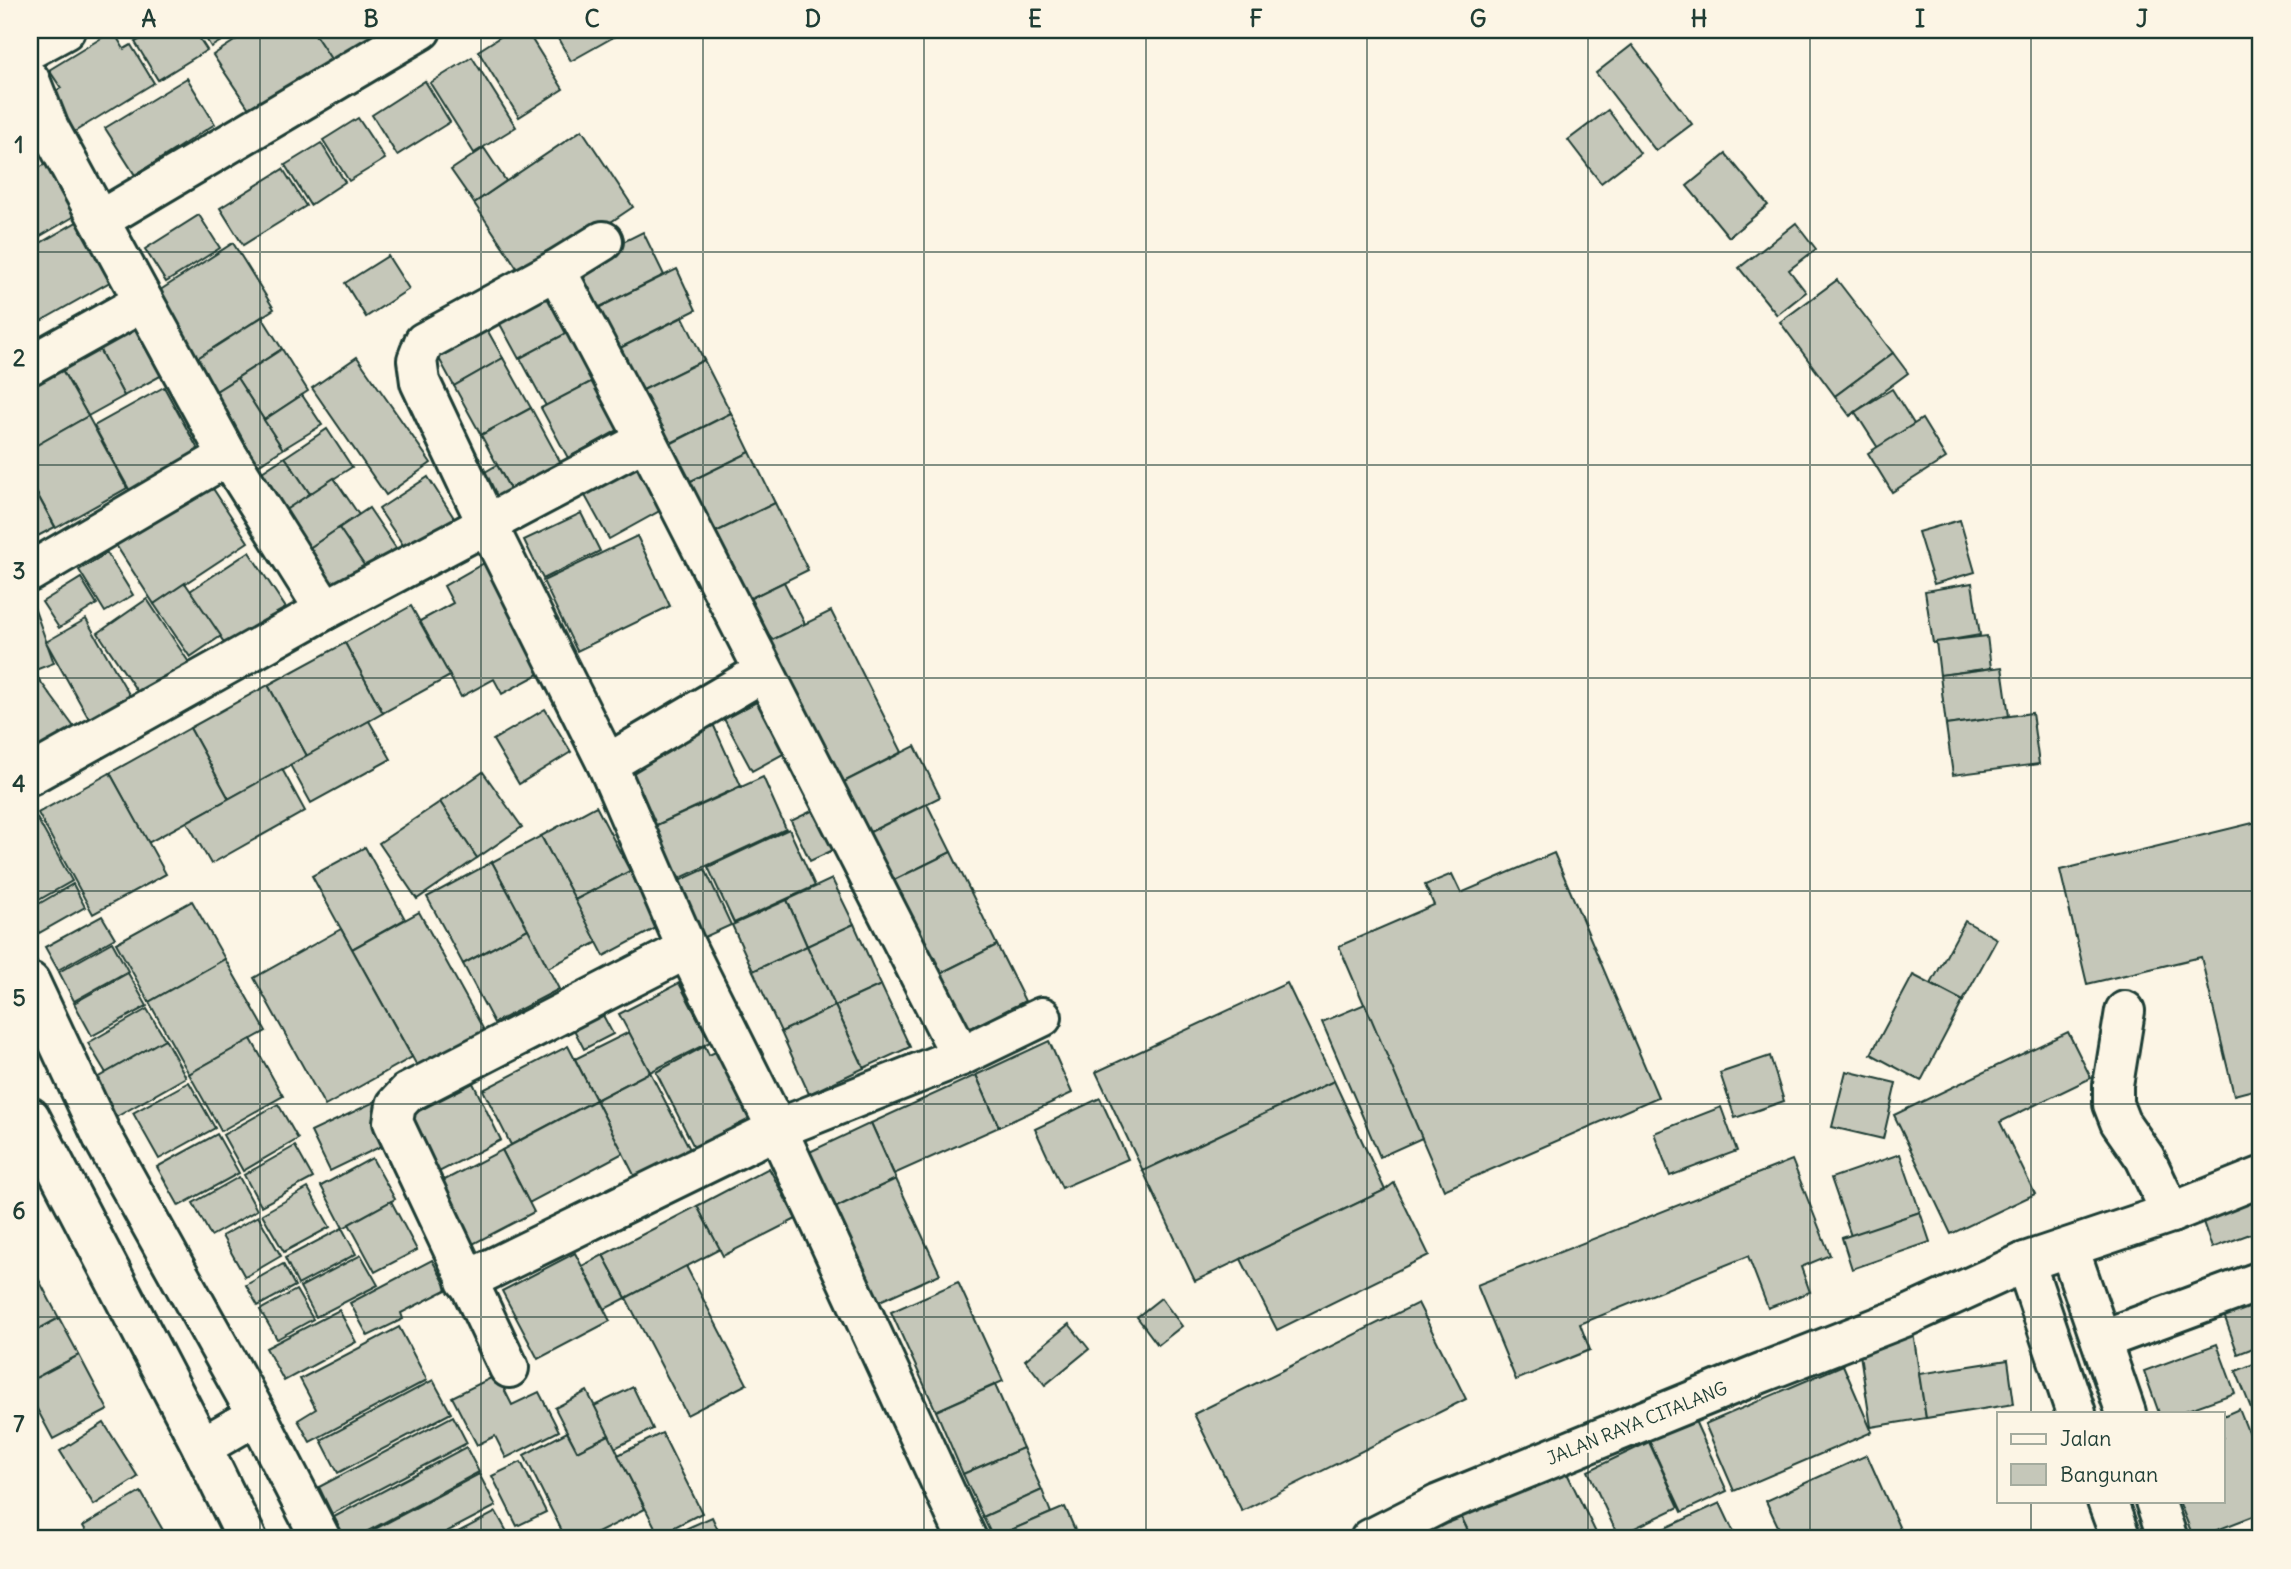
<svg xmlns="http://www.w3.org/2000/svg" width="2291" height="1569" viewBox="0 0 2291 1569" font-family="Delius,sans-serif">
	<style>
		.building { fill: #c5c7b9; stroke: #1f3d34; stroke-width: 2 }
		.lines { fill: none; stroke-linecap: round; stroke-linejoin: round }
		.minor-casing { stroke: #1f3d34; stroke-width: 44 }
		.minor { stroke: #fcf5e5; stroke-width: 38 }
		.grid { fill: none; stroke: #1f3d34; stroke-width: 2; stroke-opacity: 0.55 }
		.labels { text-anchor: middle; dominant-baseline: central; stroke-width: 5; stroke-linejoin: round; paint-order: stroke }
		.street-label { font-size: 18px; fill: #1f3d34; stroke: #fcf5e5 }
		.neatline { fill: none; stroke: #1f3d34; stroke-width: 2.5 }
		.grid-label { font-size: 23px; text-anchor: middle; font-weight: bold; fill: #1f3d34 }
	</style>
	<rect width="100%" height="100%" fill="#fcf5e5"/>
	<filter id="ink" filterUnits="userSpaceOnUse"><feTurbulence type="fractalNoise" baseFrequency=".0143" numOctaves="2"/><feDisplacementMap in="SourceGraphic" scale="14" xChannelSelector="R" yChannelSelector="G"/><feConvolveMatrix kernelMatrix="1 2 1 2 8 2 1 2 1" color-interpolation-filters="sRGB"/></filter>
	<g filter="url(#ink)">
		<!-- building -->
		<g class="building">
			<path d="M133,30H194L207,50L158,80L135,42L139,40Z"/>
			<path d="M201,30H240L211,47Z"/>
			<path d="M251,30H312L332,59L252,113L213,55Z"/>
			<path d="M312,30H387L337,68Z"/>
			<path d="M511,30H526L563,89L519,117L478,51Z"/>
			<path d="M553,30H626L571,61Z"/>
			<path d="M113,31L124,49L131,45L154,83L66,137L42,99L61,88L49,70Z"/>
			<path d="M1632,45L1692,124L1656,151L1596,73Z"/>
			<path d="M472,57L516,127L474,153L430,83Z"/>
			<path d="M187,78L215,124L135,175L105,128Z"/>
			<path d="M425,81L450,122L397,155L372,115Z"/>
			<path d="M1608,110L1640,153L1601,183L1568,140Z"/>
			<path d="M358,118L385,159L349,181L323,140Z"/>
			<path d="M582,130L633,207L525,280L474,203Z"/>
			<path d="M321,143L345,182L310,205L285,165Z"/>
			<path d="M484,148L506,181L474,203L451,170Z"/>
			<path d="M1726,154L1768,205L1729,237L1687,186Z"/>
			<path d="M46,164L75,216L30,242V173Z"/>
			<path d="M283,169L306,206L243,245L220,208Z"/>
			<path d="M199,215L220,248L166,282L145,249Z"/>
			<path d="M82,219L115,279L39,322L30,307V249Z"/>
			<path d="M1796,223L1816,249L1789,270L1806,292L1777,315L1739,268Z"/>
			<path d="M643,232L664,275L592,311L571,268Z"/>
			<path d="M233,243L274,309L193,361L151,296Z"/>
			<path d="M388,256L409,289L366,317L345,283Z"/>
			<path d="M677,269L696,310L612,352L592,311Z"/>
			<path d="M1837,280L1893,353L1835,396L1780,322Z"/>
			<path d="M556,282L580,326L519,359L495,315Z"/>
			<path d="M262,317L282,349L213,393L193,361Z"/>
			<path d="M683,317L704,360L633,395L612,352Z"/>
			<path d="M138,325L164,374L124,396L98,347Z"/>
			<path d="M485,326L503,358L454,386L436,353Z"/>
			<path d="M580,326L606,374L546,406L520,358Z"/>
			<path d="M98,347L124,396L88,416L61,368Z"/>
			<path d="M282,349L308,391L264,420L237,378Z"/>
			<path d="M1893,353L1908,373L1850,416L1835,396Z"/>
			<path d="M357,357L431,463L386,495L312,388Z"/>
			<path d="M503,358L531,408L481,435L454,386Z"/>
			<path d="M704,360L731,413L659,449L633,395Z"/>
			<path d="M61,368L88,416L30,449V385Z"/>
			<path d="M606,374L632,422L568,458L541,408Z"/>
			<path d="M237,378L283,449L258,465L213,393Z"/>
			<path d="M164,387L205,462L135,500L94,426Z"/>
			<path d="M1892,389L1914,424L1878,448L1855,412Z"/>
			<path d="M302,395L322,425L283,449L264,420Z"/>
			<path d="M531,408L561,463L511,491L481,435Z"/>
			<path d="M731,413L750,452L687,483L668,445Z"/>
			<path d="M88,416L127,488L56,528L30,481V449Z"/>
			<path d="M1922,419L1946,458L1892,492L1868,453Z"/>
			<path d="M327,429L352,467L310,494L285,457Z"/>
			<path d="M750,452L775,503L712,534L687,483Z"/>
			<path d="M285,457L310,494L284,511L259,474Z"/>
			<path d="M638,462L663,509L609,539L583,492Z"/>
			<path d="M497,465L511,491L494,500L480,475Z"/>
			<path d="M428,477L461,529L413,560L379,509Z"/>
			<path d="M334,478L359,515L308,549L284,511Z"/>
			<path d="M30,481L55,527L30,540Z"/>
			<path d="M208,481L248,542L154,604L114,542Z"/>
			<path d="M775,503L808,570L745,601L712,534Z"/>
			<path d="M369,508L398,551L368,571L339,528Z"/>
			<path d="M581,513L600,551L543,579L524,540Z"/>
			<path d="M1960,520L1975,572L1934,584L1918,532Z"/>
			<path d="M339,528L368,571L337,592L308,549Z"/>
			<path d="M637,536L670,606L577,651L543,581Z"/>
			<path d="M249,552L288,611L229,650L190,591Z"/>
			<path d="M107,553L133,595L105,612L79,570Z"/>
			<path d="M493,558L552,667L502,694L494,679L461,697L420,621L453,603L444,586Z"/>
			<path d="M81,578L97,604L59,628L42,602Z"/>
			<path d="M784,582L805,624L766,643L745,601Z"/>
			<path d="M185,583L221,636L190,657L154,604Z"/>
			<path d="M1972,583L1980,635L1933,643L1925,591Z"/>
			<path d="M31,599L54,663L30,672V600Z"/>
			<path d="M147,599L192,667L143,700L98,633Z"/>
			<path d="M411,606L450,676L383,713L345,643Z"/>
			<path d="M831,611L902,752L838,785L766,643Z"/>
			<path d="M86,619L130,696L89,719L46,642Z"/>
			<path d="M1987,636L1991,668L1940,675L1936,642Z"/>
			<path d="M345,643L383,713L307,756L268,685Z"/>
			<path d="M2002,667L2009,716L1946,725L1940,675Z"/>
			<path d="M35,674L74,727L30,759V678Z"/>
			<path d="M268,685L307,756L229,799L190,728Z"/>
			<path d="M768,696L796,747L752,771L724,719Z"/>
			<path d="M545,709L571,752L519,784L493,740Z"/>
			<path d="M2032,713L2039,764L1953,775L1946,725Z"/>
			<path d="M369,721L391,759L311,803L290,765Z"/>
			<path d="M713,724L741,786L648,829L620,768Z"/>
			<path d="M190,728L229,799L148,843L110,773Z"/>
			<path d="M915,746L940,797L862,836L838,785Z"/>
			<path d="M282,769L305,811L211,864L187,822Z"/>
			<path d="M483,772L522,827L477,858L440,802Z"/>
			<path d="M110,773L166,874L93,914L38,813Z"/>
			<path d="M763,777L786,829L672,882L648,829Z"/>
			<path d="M440,802L477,858L417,899L379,843Z"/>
			<path d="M826,804L846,844L810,861L791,821Z"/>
			<path d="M927,804L951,852L886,884L862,836Z"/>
			<path d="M596,806L630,871L575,900L541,836Z"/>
			<path d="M33,811L72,881L30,905V813Z"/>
			<path d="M2261,821V1088L2234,1095L2201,957L2087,984L2060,870Z"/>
			<path d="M789,829L815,886L734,923L708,867Z"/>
			<path d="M541,836L598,942L548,968L492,862Z"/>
			<path d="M365,847L405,919L352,949L312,876Z"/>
			<path d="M951,852L997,945L933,977L886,884Z"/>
			<path d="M1554,853L1658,1097L1444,1190L1339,946L1434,905L1425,885L1452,874L1461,893Z"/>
			<path d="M492,862L528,929L463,964L427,897Z"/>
			<path d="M705,869L731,925L696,941L670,885Z"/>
			<path d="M630,871L660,926L604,956L575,900Z"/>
			<path d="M832,879L854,924L807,946L787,900Z"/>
			<path d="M73,884L85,907L39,933L30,915V909Z"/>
			<path d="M787,900L807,946L753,971L732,925Z"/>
			<path d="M192,901L225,959L149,1002L116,943Z"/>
			<path d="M419,912L491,1043L425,1080L352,949Z"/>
			<path d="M102,916L115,938L58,970L45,947Z"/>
			<path d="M1965,921L1997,939L1963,1001L1931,984Z"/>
			<path d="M854,924L881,985L835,1006L807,946Z"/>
			<path d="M341,929L412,1057L325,1106L254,978Z"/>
			<path d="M528,929L559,989L494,1023L463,964Z"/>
			<path d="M112,942L128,971L74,1001L59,972Z"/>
			<path d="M997,945L1025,1001L961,1033L933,977Z"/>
			<path d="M807,946L835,1006L781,1032L753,971Z"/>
			<path d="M225,959L266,1031L189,1074L149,1002Z"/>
			<path d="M128,973L147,1006L92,1036L74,1003Z"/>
			<path d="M1913,975L1963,1001L1921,1081L1871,1054Z"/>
			<path d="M679,983L710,1042L650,1072L619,1014Z"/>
			<path d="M1287,983L1334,1081L1143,1171L1096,1072Z"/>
			<path d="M881,985L910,1047L864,1068L835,1006Z"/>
			<path d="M1365,1004L1422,1138L1380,1157L1322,1022Z"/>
			<path d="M598,1006L613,1034L584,1049L569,1020Z"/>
			<path d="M835,1006L864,1068L809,1094L781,1032Z"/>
			<path d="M147,1009L165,1039L106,1073L88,1043Z"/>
			<path d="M629,1032L650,1072L596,1100L575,1059Z"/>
			<path d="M2068,1032L2091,1078L2000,1122L2035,1194L1951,1234L1894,1115Z"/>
			<path d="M165,1039L186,1077L111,1120L90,1082Z"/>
			<path d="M251,1039L283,1096L221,1131L189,1074Z"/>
			<path d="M1049,1041L1072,1093L999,1127L976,1075Z"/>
			<path d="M568,1046L596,1100L511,1145L483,1090Z"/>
			<path d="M705,1046L709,1055L727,1047L763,1116L696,1151L656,1072Z"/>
			<path d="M1770,1056L1784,1101L1735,1118L1720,1073Z"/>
			<path d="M1846,1071L1896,1083L1883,1139L1832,1127Z"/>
			<path d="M650,1072L692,1153L637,1181L596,1100Z"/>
			<path d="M976,1075L999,1127L894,1174L871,1123Z"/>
			<path d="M1334,1081L1385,1190L1195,1281L1143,1171Z"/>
			<path d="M189,1082L215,1128L159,1159L133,1113Z"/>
			<path d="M473,1083L501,1140L439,1172L411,1115Z"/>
			<path d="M1100,1098L1128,1159L1062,1188L1035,1129Z"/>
			<path d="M596,1100L623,1153L529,1203L502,1150Z"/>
			<path d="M374,1102L392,1141L330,1171L311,1132Z"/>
			<path d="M278,1104L298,1139L243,1171L223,1135Z"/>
			<path d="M1721,1107L1737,1151L1670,1176L1654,1133Z"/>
			<path d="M871,1123L896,1179L826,1212L801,1156Z"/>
			<path d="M217,1134L239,1173L179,1206L157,1167Z"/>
			<path d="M295,1146L313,1178L261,1206L244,1175Z"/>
			<path d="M502,1150L534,1212L471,1245L439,1183Z"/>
			<path d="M1900,1154L1920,1212L1851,1236L1831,1178Z"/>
			<path d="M372,1158L395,1199L343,1228L321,1186Z"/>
			<path d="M1792,1160L1830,1255L1801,1267L1810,1292L1768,1308L1748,1256L1580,1324L1590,1350L1516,1380L1477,1285Z"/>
			<path d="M769,1168L796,1219L723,1256L697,1206Z"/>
			<path d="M239,1177L257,1210L211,1236L193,1203Z"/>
			<path d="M896,1179L940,1274L869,1306L826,1212Z"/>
			<path d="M1394,1183L1429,1255L1277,1330L1241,1259L1385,1190Z"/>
			<path d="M308,1188L330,1227L284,1252L262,1214Z"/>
			<path d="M2261,1194V1230L2212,1248L2201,1216Z"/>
			<path d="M391,1201L417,1250L375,1272L349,1224Z"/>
			<path d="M697,1206L720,1249L626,1298L603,1255Z"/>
			<path d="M1920,1212L1930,1242L1852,1269L1842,1238Z"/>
			<path d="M258,1216L281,1256L245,1277L222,1236Z"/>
			<path d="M342,1228L356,1254L298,1285L285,1258Z"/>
			<path d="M575,1253L610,1321L538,1359L502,1291Z"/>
			<path d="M361,1255L378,1285L316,1317L300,1287Z"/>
			<path d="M603,1255L626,1298L605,1309L582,1266Z"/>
			<path d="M432,1260L448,1289L401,1313L403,1319L368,1336L350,1303Z"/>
			<path d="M30,1263L59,1318L30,1334Z"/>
			<path d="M283,1264L295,1286L258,1306L246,1285Z"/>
			<path d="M686,1266L747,1384L687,1415L626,1298Z"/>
			<path d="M958,1282L1003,1381L936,1411L891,1312Z"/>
			<path d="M296,1290L313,1319L277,1339L260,1310Z"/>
			<path d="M1161,1298L1182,1326L1158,1345L1137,1317Z"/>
			<path d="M2261,1298V1345L2238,1354L2223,1312Z"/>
			<path d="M1418,1303L1466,1399L1242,1511L1194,1414Z"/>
			<path d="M339,1310L356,1342L284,1381L266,1348Z"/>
			<path d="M59,1318L79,1355L30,1381V1334Z"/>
			<path d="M1069,1324L1089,1349L1045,1385L1025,1360Z"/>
			<path d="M399,1327L427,1380L310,1442L298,1420L316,1409L300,1379Z"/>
			<path d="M1913,1332L1926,1418L1871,1427L1858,1341Z"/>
			<path d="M2217,1344L2235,1393L2179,1413H2159L2144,1371Z"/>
			<path d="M79,1355L108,1410L53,1439L30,1396V1381Z"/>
			<path d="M2008,1360L2014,1404L1926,1418L1919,1374Z"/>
			<path d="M2261,1361V1416L2255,1418L2236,1371Z"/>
			<path d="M1843,1365L1872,1432L1734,1491L1705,1424Z"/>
			<path d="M497,1375L512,1405L539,1392L559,1431L506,1458L495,1436L477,1445L452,1397Z"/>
			<path d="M433,1380L451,1413L338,1473L321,1440Z"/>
			<path d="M995,1385L1023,1448L963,1474L936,1411Z"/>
			<path d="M633,1387L653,1429L615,1448L594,1406Z"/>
			<path d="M587,1391L609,1435L577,1451L555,1408Z"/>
			<path d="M2239,1409L2261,1464V1513L2194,1539L2179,1501H2223V1416Z"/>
			<path d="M1691,1412L1727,1491L1682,1512L1646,1434Z"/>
			<path d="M453,1416L467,1443L332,1514L319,1487Z"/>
			<path d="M104,1423L138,1477L94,1505L60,1451Z"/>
			<path d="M567,1432L577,1451L609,1435L645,1509L586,1539H566L524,1455Z"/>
			<path d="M662,1433L702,1513L659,1535L618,1455Z"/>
			<path d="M1649,1442L1679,1507L1618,1536L1588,1471Z"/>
			<path d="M466,1447L479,1472L353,1539H346L334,1517Z"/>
			<path d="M1023,1448L1042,1490L983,1517L963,1474Z"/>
			<path d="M1867,1455L1904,1538L1784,1539L1766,1501Z"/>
			<path d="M521,1462L546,1512L517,1526L492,1476Z"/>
			<path d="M1564,1467L1599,1539H1472L1461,1516Z"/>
			<path d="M479,1474L496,1506L433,1539H377L373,1530Z"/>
			<path d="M1042,1490L1051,1513L993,1538L983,1517Z"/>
			<path d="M141,1492L168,1539H91L83,1526Z"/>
			<path d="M1720,1503L1737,1539H1665L1661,1530Z"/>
			<path d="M1455,1505L1472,1539H1384Z"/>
			<path d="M1065,1507L1079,1539H990L1051,1513Z"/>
			<path d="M496,1512L511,1539H445Z"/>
			<path d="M712,1517L722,1539H663Z"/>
		</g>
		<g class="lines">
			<defs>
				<g id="minor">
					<path d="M30,49L65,30"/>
					<path d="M30,80L49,128L228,456L325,610"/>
					<path d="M100,220L421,30"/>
					<path d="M603,241L556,270L424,342L417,360L420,382L487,524L607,764L687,949L777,1129L967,1539"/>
					<path d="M556,270L646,440L961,1056"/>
					<path d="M30,365L143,302"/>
					<path d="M30,572L228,456"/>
					<path d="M607,764L763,672"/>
					<path d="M30,775L325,610L646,440"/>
					<path d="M30,982L103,1138L257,1415L321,1539"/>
					<path d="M2125,1011L2113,1085V1104L2120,1122L2145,1158L2171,1213"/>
					<path d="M30,1117L202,1447L247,1539"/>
					<path d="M2069,1248L2126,1413"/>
					<path d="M2025,1262L2076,1413"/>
					<path d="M466,1281L777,1129L961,1056L1042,1017"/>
					<path d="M2101,1340L2261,1281"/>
					<path d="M509,1368L393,1122L396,1105L407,1093L687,949"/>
					<path d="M202,1447L257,1415"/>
					<path d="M2107,1501L2121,1539"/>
					<path d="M2155,1501L2168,1539"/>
					<path d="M1370,1539L1439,1504L1756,1375L1907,1316L2025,1262L2171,1213L2261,1177"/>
				</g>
			</defs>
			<!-- minor casing -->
			<use href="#minor" class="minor-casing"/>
			<!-- minor -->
			<use href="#minor" class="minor"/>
		</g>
	</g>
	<!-- grid -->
	<path class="grid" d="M260,30V1539M481,30V1539M703,30V1539M924,30V1539M1146,30V1539M1367,30V1539M1588,30V1539M1810,30V1539M2031,30V1413M30,252H2261M30,465H2261M30,678H2261M30,891H2261M30,1104H2261M30,1317H2261M2031,1501V1539"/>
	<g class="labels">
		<!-- street labels -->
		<g class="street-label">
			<text transform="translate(1637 1423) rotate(-22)">JALAN RAYA CITALANG</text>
		</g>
	</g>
	<!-- margin -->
	<rect width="2291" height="1569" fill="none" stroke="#fcf5e5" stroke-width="77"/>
	<!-- legend -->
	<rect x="1997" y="1412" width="228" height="91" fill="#fcf5e5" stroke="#a4ab9e" stroke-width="2"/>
	<rect x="2011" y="1434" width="35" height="10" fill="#fcf5e5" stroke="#a4ab9e" stroke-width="2"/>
	<text x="2060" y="1446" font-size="21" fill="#1f3d34">Jalan</text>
	<rect x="2011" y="1464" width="35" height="21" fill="#c5c7b9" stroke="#a4ab9e" stroke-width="2"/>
	<text x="2060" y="1482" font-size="21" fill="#1f3d34">Bangunan</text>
	<rect x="38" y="38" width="2214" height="1492" class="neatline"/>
	<g class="grid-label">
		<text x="149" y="27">A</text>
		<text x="371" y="27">B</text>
		<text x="592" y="27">C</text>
		<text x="813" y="27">D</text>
		<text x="1035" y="27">E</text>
		<text x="1256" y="27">F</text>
		<text x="1478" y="27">G</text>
		<text x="1699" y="27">H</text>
		<text x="1920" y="27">I</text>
		<text x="2142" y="27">J</text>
		<text x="19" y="153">1</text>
		<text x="19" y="366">2</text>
		<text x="19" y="579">3</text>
		<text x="19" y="792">4</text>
		<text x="19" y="1006">5</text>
		<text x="19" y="1219">6</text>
		<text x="19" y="1432">7</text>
	</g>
</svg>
